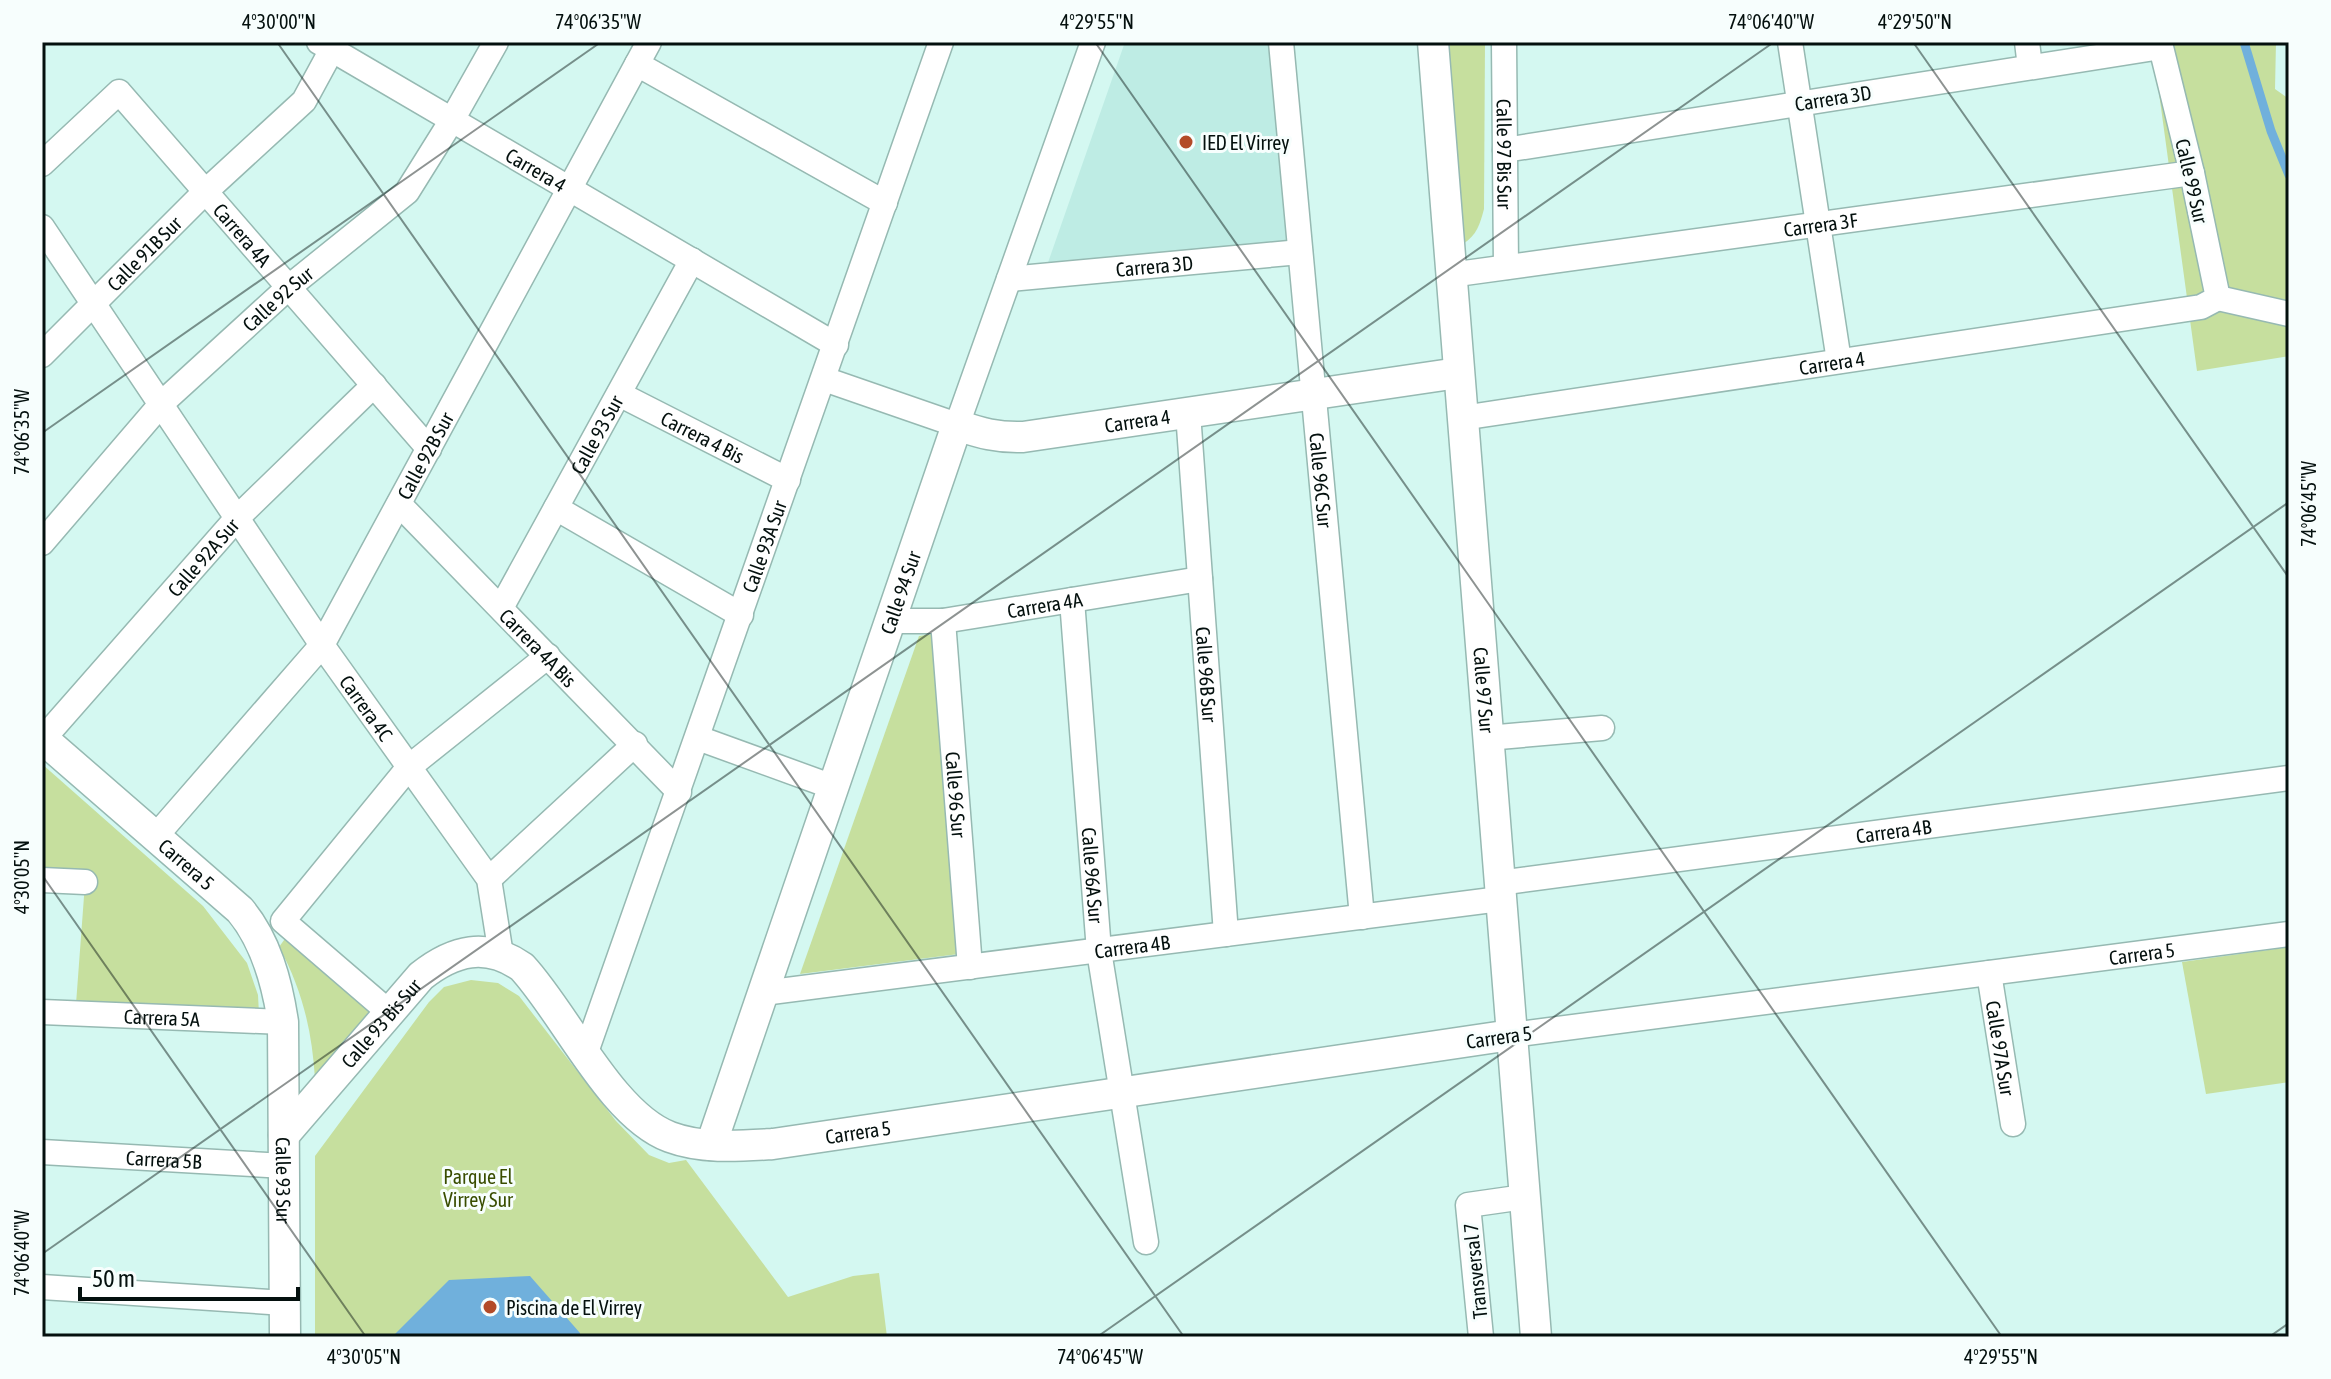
<svg xmlns="http://www.w3.org/2000/svg" width="2331" height="1379" viewBox="0 0 2331 1379" font-family="'Asap Condensed',sans-serif">
	<style>
		.built { fill: #beece4 }
		.green { fill: #c6df9e }
		.water { fill: #70b0dc }
		.lines { fill: none; stroke-linecap: round; stroke-linejoin: round }
		.stream { stroke: #70b0dc; stroke-width: 9 }
		.minor-casing { stroke: #96b9b2; stroke-width: 27 }
		.tertiary-casing { stroke: #96b9b2; stroke-width: 33 }
		.minor { stroke: #fff; stroke-width: 24 }
		.tertiary { stroke: #fff; stroke-width: 30 }
		.ticks { fill: none; stroke: #04100e; stroke-width: 2; stroke-opacity: 0.45 }
		.poi-dot { fill: #b34b28; stroke: #f7fefd; stroke-width: 3 }
		.labels { text-anchor: middle; dominant-baseline: central; stroke-width: 6; stroke-linejoin: round; paint-order: stroke }
		.street-label { font-size: 20px; fill: #04100e; stroke: #f7fefd }
		.poi-label { font-size: 20px; fill: #04100e; stroke: #f7fefd; text-anchor: start }
		.park-label { font-size: 20px; fill: #394d00; stroke: #f7fefd }
		.neatline { fill: none; stroke: #04100e; stroke-width: 3 }
		.ticks-label { font-size: 20px; text-anchor: middle; fill: #04100e }
	</style>
	<rect width="100%" height="100%" fill="#d4f8f1"/>
	<!-- built -->
	<path class="built" d="M1125,42H1273L1289,242L1044,274Z"/>
	<!-- green -->
	<g class="green">
		<path d="M1448,42H1485L1484,209C1480,224 1477,235 1463,244Z"/>
		<path d="M2152,42H2276L2275,89L2289,99V356L2197,371Z"/>
		<path d="M933,634L959,954L800,974L919,636Z"/>
		<path d="M42,764L203,906L247,963L258,995L259,1014L76,1004L85,883L42,880Z"/>
		<path d="M287,936L372,1012L315,1079C312,1030 302,989 279,947Z"/>
		<path d="M2289,947V1082L2206,1094L2182,962Z"/>
		<path d="M471,980L498,983L519,996L616,1121L649,1155L669,1163L686,1160L788,1297L853,1276L879,1273L887,1337H315V1156L429,1002L444,987Z"/>
	</g>
	<!-- water -->
	<path class="water" d="M530,1276L580,1333V1337H392L449,1280Z"/>
	<g class="lines">
		<!-- stream -->
		<path class="stream" d="M2244,42L2271,131L2289,175"/>
		<defs>
			<g id="minor">
				<path id="s1" d="M319,42L836,345"/>
				<path id="s2" d="M1281,42L1362,917"/>
				<path id="s3" d="M1504,42L1506,267"/>
				<path d="M1790,42L1839,361"/>
				<path d="M2027,42L2030,67"/>
				<path d="M637,64L885,203"/>
				<path id="s4" d="M42,164L119,92L429,449"/>
				<path id="s5" d="M42,227L322,645L489,879L501,955"/>
				<path id="s6" d="M1450,275L2192,173"/>
				<path id="s7" d="M1009,279L1300,252"/>
				<path d="M2218,298L2289,314"/>
				<path id="s8" d="M42,355L206,191L304,101L336,42"/>
				<path d="M824,379L957,425L1093,42"/>
				<path id="s9" d="M619,394L788,480"/>
				<path id="s10" d="M1188,413L1226,934"/>
				<path id="s11" d="M1462,418L2201,307L2218,298L2192,173L2161,47L1505,150"/>
				<path id="s12" d="M399,504L679,792"/>
				<path d="M556,508L741,615"/>
				<path id="s13" d="M42,543L162,403L289,287L407,192L452,120L496,42"/>
				<path id="s14" d="M1072,600L1099,951L1146,1242"/>
				<path id="s15" d="M501,608L692,260"/>
				<path id="s16" d="M890,621H943L1200,579"/>
				<path id="s17" d="M943,621L970,967"/>
				<path d="M698,738L833,787"/>
				<path d="M1487,738L1602,728"/>
				<path id="s18" d="M43,739L238,517L374,385"/>
				<path id="s19" d="M155,837L322,645L649,42"/>
				<path d="M489,879L635,744"/>
				<path d="M42,880L85,882"/>
				<path id="s20" d="M1499,883L2289,778"/>
				<path id="s21" d="M1989,973L2013,1124"/>
				<path id="s22" d="M763,993L1500,899"/>
				<path id="s23" d="M42,1012L283,1022"/>
				<path d="M390,1013L283,921L409,767L548,656"/>
				<path id="s24" d="M1511,1035L2289,934"/>
				<path id="s25" d="M586,1052L941,42"/>
				<path id="s26" d="M42,1152L285,1166"/>
				<path d="M42,1287L285,1303"/>
				<path d="M1481,1337L1468,1205L1524,1197"/>
			</g>
			<g id="tertiary">
				<path id="s27" d="M1433,42L1536,1337"/>
				<path id="s28" d="M42,738L240,910C266,941 277,982 283,1022L285,1337"/>
				<path id="s29" d="M284,1135L421,976C454,950 486,942 522,967C565,1013 611,1115 670,1137C702,1149 739,1146 773,1144L1511,1035"/>
				<path id="s30" d="M711,1145L957,425C980,433 998,438 1023,437L1458,373"/>
			</g>
		</defs>
		<!-- minor casing -->
		<use href="#minor" class="minor-casing"/>
		<!-- tertiary casing -->
		<use href="#tertiary" class="tertiary-casing"/>
		<!-- minor -->
		<use href="#minor" class="minor"/>
		<!-- tertiary -->
		<use href="#tertiary" class="tertiary"/>
	</g>
	<!-- ticks -->
	<path class="ticks" d="M277,42L1184,1337M1095,42L2002,1337M1913,42L2289,578M42,433L601,42M42,875L366,1337M42,1254L1774,42M1097,1337L2289,502M2269,1337L2289,1323"/>
	<!-- markers -->
	<g class="poi-dot">
		<circle cx="1186" cy="142" r="8"/>
		<circle cx="490" cy="1307" r="8"/>
	</g>
	<g class="labels">
		<!-- street labels -->
		<g class="street-label">
			<text transform="translate(1833 98) rotate(-9)">Carrera 3D</text>
			<text stroke="none"><textPath href="#s3" startOffset="112">Calle 97 Bis Sur</textPath></text>
			<text stroke="none"><textPath href="#s1" startOffset="252">Carrera 4</textPath></text>
			<text transform="translate(2192 181) rotate(77)">Calle 99 Sur</text>
			<text stroke="none"><textPath href="#s6" startOffset="374">Carrera 3F</textPath></text>
			<text stroke="none"><textPath href="#s4" startOffset="294">Carrera 4A</textPath></text>
			<text stroke="none"><textPath href="#s8" startOffset="144">Calle 91B Sur</textPath></text>
			<text stroke="none"><textPath href="#s7" startOffset="146">Carrera 3D</textPath></text>
			<text stroke="none"><textPath href="#s13" startOffset="340">Calle 92 Sur</textPath></text>
			<text stroke="none"><textPath href="#s11" startOffset="374">Carrera 4</textPath></text>
			<text stroke="none"><textPath href="#s30" startOffset="944">Carrera 4</textPath></text>
			<text stroke="none"><textPath href="#s15" startOffset="198">Calle 93 Sur</textPath></text>
			<text stroke="none"><textPath href="#s9" startOffset="94">Carrera 4 Bis</textPath></text>
			<text stroke="none"><textPath href="#s19" startOffset="470">Calle 92B Sur</textPath></text>
			<text stroke="none"><textPath href="#s2" startOffset="440">Calle 96C Sur</textPath></text>
			<text stroke="none"><textPath href="#s25" startOffset="536">Calle 93A Sur</textPath></text>
			<text stroke="none"><textPath href="#s18" startOffset="242">Calle 92A Sur</textPath></text>
			<text stroke="none"><textPath href="#s30" startOffset="584">Calle 94 Sur</textPath></text>
			<text stroke="none"><textPath href="#s16" startOffset="156">Carrera 4A</textPath></text>
			<text stroke="none"><textPath href="#s12" startOffset="200">Carrera 4A Bis</textPath></text>
			<text stroke="none"><textPath href="#s10" startOffset="262">Calle 96B Sur</textPath></text>
			<text stroke="none"><textPath href="#s27" startOffset="650">Calle 97 Sur</textPath></text>
			<text stroke="none"><textPath href="#s5" startOffset="580">Carrera 4C</textPath></text>
			<text stroke="none"><textPath href="#s17" startOffset="174">Calle 96 Sur</textPath></text>
			<text stroke="none"><textPath href="#s20" startOffset="398">Carrera 4B</textPath></text>
			<text stroke="none"><textPath href="#s28" startOffset="192">Carrera 5</textPath></text>
			<text stroke="none"><textPath href="#s14" startOffset="276">Calle 96A Sur</textPath></text>
			<text stroke="none"><textPath href="#s22" startOffset="372">Carrera 4B</textPath></text>
			<text stroke="none"><textPath href="#s24" startOffset="636">Carrera 5</textPath></text>
			<text stroke="none"><textPath href="#s23" startOffset="120">Carrera 5A</textPath></text>
			<text stroke="none"><textPath href="#s29" startOffset="148">Calle 93 Bis Sur</textPath></text>
			<text transform="translate(1499 1037) rotate(-8)">Carrera 5</text>
			<text stroke="none"><textPath href="#s21" startOffset="76">Calle 97A Sur</textPath></text>
			<text stroke="none"><textPath href="#s29" startOffset="738">Carrera 5</textPath></text>
			<text stroke="none"><textPath href="#s26" startOffset="122">Carrera 5B</textPath></text>
			<text stroke="none"><textPath href="#s28" startOffset="542">Calle 93 Sur</textPath></text>
			<text transform="translate(1475 1271) rotate(-96)">Transversal 7</text>
		</g>
		<!-- poi labels -->
		<g class="poi-label">
			<text x="1202" y="142">IED El Virrey</text>
			<text x="506" y="1307">Piscina de El Virrey</text>
		</g>
		<!-- park labels -->
		<g class="park-label">
			<text x="478" y="1176">Parque El<tspan x="478" dy="23">Virrey Sur</tspan></text>
		</g>
	</g>
	<!-- border -->
	<rect width="2331" height="1379" fill="none" stroke="#f7fefd" stroke-width="88"/>
	<!-- scale -->
	<path d="M80 1287v12h218v-12" fill="none" stroke="#04100e" stroke-width="4"/>
	<text x="92" y="1287" font-size="24" fill="#04100e" stroke="#f7fefd" stroke-width="6" paint-order="stroke">50 m</text>
	<rect x="44" y="44" width="2243" height="1291" class="neatline"/>
	<g class="ticks-label">
		<text x="279" y="29">4°30'00"N</text>
		<text x="598" y="29">74°06'35"W</text>
		<text x="1097" y="29">4°29'55"N</text>
		<text x="1771" y="29">74°06'40"W</text>
		<text x="1915" y="29">4°29'50"N</text>
		<text transform="translate(22 432) rotate(-90)" y="7">74°06'35"W</text>
		<text transform="translate(2309 504) rotate(-90)" y="7">74°06'45"W</text>
		<text transform="translate(22 877) rotate(-90)" y="7">4°30'05"N</text>
		<text transform="translate(22 1253) rotate(-90)" y="7">74°06'40"W</text>
		<text x="364" y="1364">4°30'05"N</text>
		<text x="1100" y="1364">74°06'45"W</text>
		<text x="2001" y="1364">4°29'55"N</text>
	</g>
</svg>
